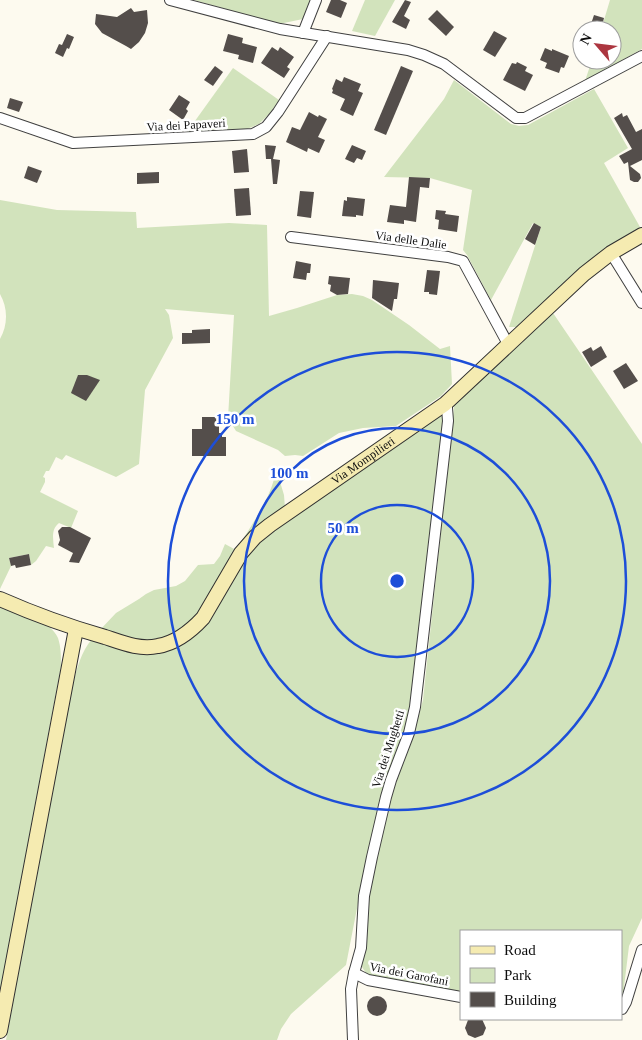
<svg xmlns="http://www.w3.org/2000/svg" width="642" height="1040" viewBox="0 0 642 1040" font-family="Georgia,serif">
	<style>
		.green { fill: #d2e3bc }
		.building { fill: #544e4b }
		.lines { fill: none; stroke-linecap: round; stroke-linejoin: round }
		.street-casing { stroke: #404040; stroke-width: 12 }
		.secondary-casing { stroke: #2f2f2f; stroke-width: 16 }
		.street { stroke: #fff; stroke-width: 10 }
		.secondary { stroke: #f5ebb1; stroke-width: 14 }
		.ring { fill: none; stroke: #1d4ed8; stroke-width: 2.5 }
		.labels { text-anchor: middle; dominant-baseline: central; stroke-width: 5; stroke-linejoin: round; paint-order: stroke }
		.street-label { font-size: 12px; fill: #0d0d0d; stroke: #fff }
		.centre { fill: #1d4ed8; stroke: #fff; stroke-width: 2.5 }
		.ring-label { font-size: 15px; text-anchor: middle; font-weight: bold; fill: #1d4ed8; stroke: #fff; stroke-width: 5; stroke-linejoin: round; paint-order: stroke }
	</style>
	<rect width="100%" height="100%" fill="#fdfaef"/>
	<!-- green -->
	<g class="green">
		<path d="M194,0H311L303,19L279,24Z"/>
		<path d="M365,0H395L375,36L352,31Z"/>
		<path d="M610,0H642V49L585,81L592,60H612V30H601Z"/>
		<path d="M233,68L279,100L271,112L259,124L247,129L187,132Z"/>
		<path d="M454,80L511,124L519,126L528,125L594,89L628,148L604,163L640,227L604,250L579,269L516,327H509L541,227L533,223L491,300L467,255L463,250L472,190L430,178L384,177L444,99Z"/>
		<path d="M0,200L57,210L136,212L137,228L229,223L267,225L269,316L297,308L337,295L352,294L363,296L372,300L409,325L440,349L450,346L452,384L441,396L396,426L363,428L339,433L303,456L295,455L285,456L278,450L236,431L228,418L234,315L165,309L169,315L173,338L145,390L139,464L116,477L66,455L62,460L56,457L49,471H46L43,477L45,478V482L40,492L78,511L71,528L59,523C51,529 53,539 54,548L46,546L36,561L31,565L29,554L9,558L11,566L0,589V339C8,325 8,308 0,294Z"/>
		<path d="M551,310L642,444V918L629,946L624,987V996L621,1002V931H461V993L372,977L366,973L362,967V962L367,943L368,899L392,790L413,736L423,700L455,398Z"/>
		<path d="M442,414L444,421L410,708L404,736L359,898L346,965L291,1014L281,1029L277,1040H6L73,684C77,668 81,652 92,639L176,646L248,551L275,527L345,482Z"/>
		<path d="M275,473L278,475L284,495L285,508L240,544C251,526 273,494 275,473Z"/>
		<path d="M225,544L236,550L194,620L169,639L145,643L99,631L116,613L139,599L146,594L154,590L176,586L185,581L198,565L214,564L220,556Z"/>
		<path d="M0,604C16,611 51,620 58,638C61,647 61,656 61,666L0,992Z"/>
	</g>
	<!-- building -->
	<g class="building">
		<path d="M331,0H340L347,3L341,18L326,12Z"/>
		<path d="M405,0L411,2L404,16L410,20L406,29L392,22Z"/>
		<path d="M131,8L134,12L147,10L148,23L145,33L139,42L131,49L126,46L102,33L95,24L96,14L117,17Z"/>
		<path d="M437,10L454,27L446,36L428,19Z"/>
		<path d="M594,15L604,18L601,30H589Z"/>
		<path d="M494,31L507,38L495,57L483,50Z"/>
		<path d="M67,34L74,37L69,49L67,48L63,57L55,53L59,44L62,45Z"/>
		<path d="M228,34L243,38L242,43L257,47L253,63L238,59L239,55L223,51Z"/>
		<path d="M272,47L278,51L280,47L294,57L287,67L290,69L284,78L261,63Z"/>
		<path d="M545,48L552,51V49L569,56L564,68L561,67L559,73L545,68L547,63L540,60Z"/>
		<path d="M517,62L527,67L525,71L533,75L525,91L503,80L512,63L516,64Z"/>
		<path d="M215,66L223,72L213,86L204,80Z"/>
		<path d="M401,66L413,71L386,135L374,130Z"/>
		<path d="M344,77L361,84L358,91L363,93L353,116L340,110L345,99L332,93L333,90L332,89L336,79L342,82Z"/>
		<path d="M179,95L190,102L186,109L188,111L183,120L169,110Z"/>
		<path d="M10,98L23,102L19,112L7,108Z"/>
		<path d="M309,112L318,117L319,115L327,119L318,137L325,140L319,153L308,148L307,152L286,142L292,127L300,130Z"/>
		<path d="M622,113L623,117L627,115L636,132L642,129V160L630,166L640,174L641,178L638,182H634L630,180L628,162L624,164L619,156L632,149L614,118Z"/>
		<path d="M265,145L276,146L273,159L280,160L277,184H273L271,159H266Z"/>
		<path d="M352,145L366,151L362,160L357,158L354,163L345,159Z"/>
		<path d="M247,149L249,172L234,173L232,151Z"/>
		<path d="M28,166L42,171L37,183L24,178Z"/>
		<path d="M159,172V183L137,184V173Z"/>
		<path d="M409,177L430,178L429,188L420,187L416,222L404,220V224L387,222L390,205L406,207Z"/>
		<path d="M249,188L251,215L236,216L234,189Z"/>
		<path d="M300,191L314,192L311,218L297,216Z"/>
		<path d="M347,197L365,199L363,216L356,215V217L342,216L344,200L347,201Z"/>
		<path d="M436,210L446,211L445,214L459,216L457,232L438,229L439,220L435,219Z"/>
		<path d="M534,223L541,227L535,245L525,239Z"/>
		<path d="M296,261L311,264L310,273H307L306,280L293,278Z"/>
		<path d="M427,270L440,271L437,295L429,294V292H424Z"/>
		<path d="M329,276L350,278L348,294L337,295L330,291L331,285L328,284Z"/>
		<path d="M373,280L399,283L397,299H394L392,311L372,298Z"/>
		<path d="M210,329V343L182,344V333H192V330Z"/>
		<path d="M601,346L607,357L591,367L582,352L591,347L593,351Z"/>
		<path d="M626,363L638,381L624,389L613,371Z"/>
		<path d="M78,375H87L100,380L86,401L71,393Z"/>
		<path d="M202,417H219V433H222V437H226V456H192V429H202Z"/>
		<path d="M62,527H70L91,538L79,563L69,562L73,553L58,545L60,540L58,531Z"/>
		<path d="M29,554L31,565L16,568L15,565L11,566L9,558Z"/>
		<circle cx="377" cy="1006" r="10"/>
		<path d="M472,1019H482L486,1028L483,1035L475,1038L468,1035L465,1028L468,1020Z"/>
	</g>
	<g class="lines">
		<defs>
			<g id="street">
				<path d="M170,0L280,29L408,50L424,55L444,64L516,118H525L642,56"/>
				<path d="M303,33L316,0"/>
				<path d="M0,118L73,143L253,134L266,127L278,112L327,36"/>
				<path d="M291,237L448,257L463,261L508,344"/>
				<path d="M611,253L642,303"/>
				<path d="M354,973L368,980L461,997"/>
				<path d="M621,1009H622L626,1002L642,950"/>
				<path d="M353,1040L351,989L354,973L361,948L364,896L372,857L386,797L391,780L409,733L415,707L448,421L447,408L445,404"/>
			</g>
			<g id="secondary">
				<path id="s1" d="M0,599C34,614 70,627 105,637C123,643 140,650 158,646C176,643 191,631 203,618L241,553L255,537L270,525L445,404L584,274L611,253L642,235"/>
				<path d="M0,1031L76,629"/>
			</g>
		</defs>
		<!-- street casing -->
		<use href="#street" class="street-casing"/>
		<!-- secondary casing -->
		<use href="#secondary" class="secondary-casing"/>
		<!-- street -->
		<use href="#street" class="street"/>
		<!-- secondary -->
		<use href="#secondary" class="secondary"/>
	</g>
	<!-- distance rings -->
	<g class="ring">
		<circle cx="397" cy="581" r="76"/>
		<circle cx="397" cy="581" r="153"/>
		<circle cx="397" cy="581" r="229"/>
	</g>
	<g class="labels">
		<!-- street labels -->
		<g class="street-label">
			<text transform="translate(186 125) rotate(-3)">Via dei Papaveri</text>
			<text transform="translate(411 240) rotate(8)">Via delle Dalie</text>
			<text stroke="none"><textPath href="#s1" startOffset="449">Via Mompilieri</textPath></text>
			<text transform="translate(388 749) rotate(-72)">Via dei Mughetti</text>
			<text transform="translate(409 974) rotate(11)">Via dei Garofani</text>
		</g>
	</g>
	<circle cx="397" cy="581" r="8" class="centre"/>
	<g class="ring-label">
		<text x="235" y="424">150 m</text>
		<text x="289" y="478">100 m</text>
		<text x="343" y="533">50 m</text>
	</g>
	<!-- legend -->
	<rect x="460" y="930" width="162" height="90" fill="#ffffff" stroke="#9e9e9e"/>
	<rect x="470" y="946" width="25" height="8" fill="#f5ebb1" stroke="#9e9e9e"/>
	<text x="504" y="955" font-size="15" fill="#0d0d0d">Road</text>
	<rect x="470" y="968" width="25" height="15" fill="#d2e3bc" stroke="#9e9e9e"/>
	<text x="504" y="980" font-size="15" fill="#0d0d0d">Park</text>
	<rect x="470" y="992" width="25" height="15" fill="#544e4b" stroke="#9e9e9e"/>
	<text x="504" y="1005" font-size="15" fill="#0d0d0d">Building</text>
	<!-- north arrow -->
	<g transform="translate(597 45) rotate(298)"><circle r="24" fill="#ffffff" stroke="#9e9e9e"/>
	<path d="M0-4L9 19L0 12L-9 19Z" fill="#ac3640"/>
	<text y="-8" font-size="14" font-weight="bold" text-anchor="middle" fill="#0d0d0d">N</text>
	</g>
</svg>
